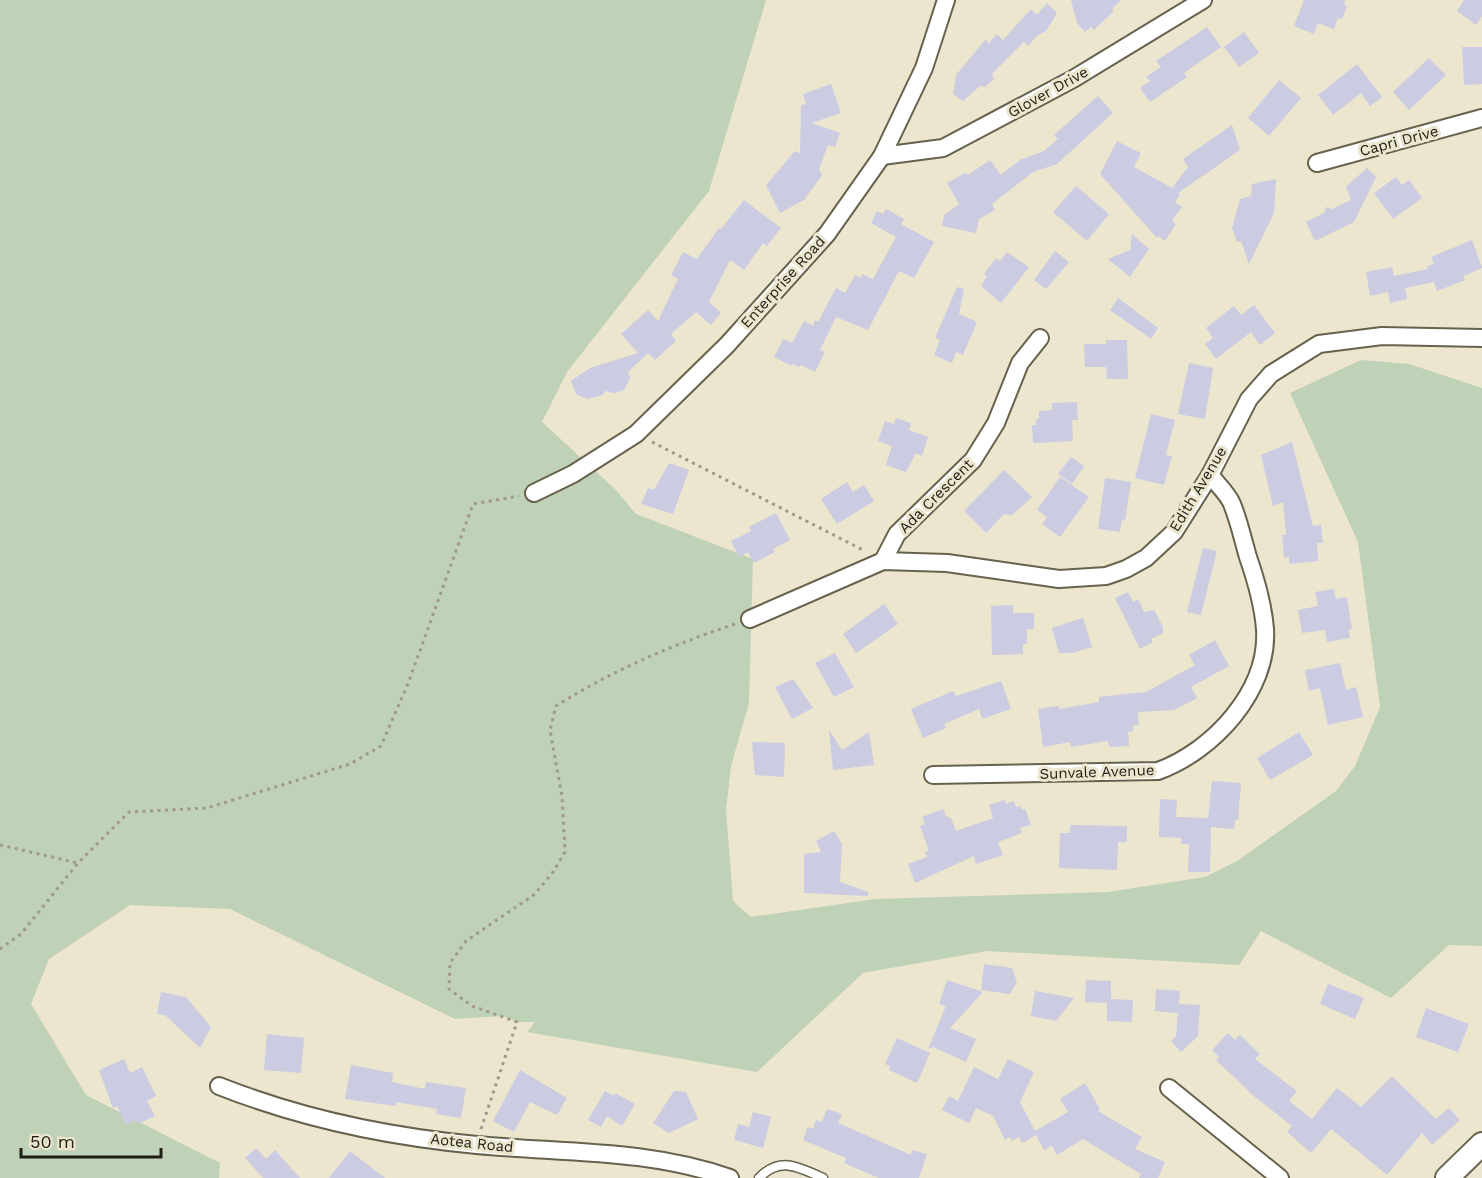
<svg xmlns="http://www.w3.org/2000/svg" width="1482" height="1178" viewBox="0 0 1482 1178" font-family="'Work Sans',sans-serif">
	<style>
		.green { fill: #bfd1b7 }
		.building { fill: #cbcbe2 }
		.lines { fill: none; stroke-linecap: round; stroke-linejoin: round }
		.lane-casing { stroke: #67624d; stroke-width: 11 }
		.street-casing { stroke: #67624d; stroke-width: 20 }
		.secondary-casing { stroke: #67624d; stroke-width: 26 }
		.path { stroke: #9e9a87; stroke-width: 3; stroke-dasharray: 3 4.5; stroke-linecap: butt }
		.lane { stroke: #fff; stroke-width: 8 }
		.street { stroke: #fff; stroke-width: 16 }
		.secondary { stroke: #fff; stroke-width: 22 }
		.labels { text-anchor: middle; dominant-baseline: central; stroke-width: 6; stroke-linejoin: round; paint-order: stroke }
		.street-label { font-size: 15px; fill: #1f1d14; stroke: #ece6ce }
	</style>
	<rect width="100%" height="100%" fill="#ece6ce"/>
	<!-- green -->
	<path class="green" d="M0,0H766L709,191L567,372L542,422L616,490L636,514L753,559L749,703L731,766L726,810L733,901L751,917L875,899L1108,892L1205,877L1237,861L1336,791L1355,766L1380,707L1358,542L1290,393L1361,360L1409,364L1482,388V946L1449,945L1391,998L1261,931L1239,965L987,951L863,973L757,1072L527,1032L535,1022H517L503,1016L455,1019L230,909L130,905L49,959L31,1004L86,1095L220,1163L219,1178H0Z"/>
	<!-- building -->
	<g class="building">
		<path d="M1071,0H1121L1112,9L1114,11L1094,30L1091,27L1085,32L1077,23Z"/>
		<path d="M1304,0H1345L1344,4L1347,6L1342,19L1338,18L1334,29L1318,23L1314,34L1294,26Z"/>
		<path d="M1464,0H1482V16L1476,25L1457,11Z"/>
		<path d="M1047,3L1057,13L1046,31L1037,36L1028,46L1024,42L992,74L994,79L985,87L980,86L963,101L953,94L956,75L986,39L988,44L997,34L1003,40L1031,9L1037,15Z"/>
		<path d="M1207,27L1221,47L1184,73L1187,77L1150,102L1140,88L1150,81L1146,77L1161,67L1156,61Z"/>
		<path d="M1244,32L1259,53L1239,67L1224,47Z"/>
		<path d="M1462,47H1482V84L1464,85Z"/>
		<path d="M1429,58L1446,75L1409,110L1393,92Z"/>
		<path d="M1357,64L1382,97L1370,106L1361,93L1333,115L1318,95Z"/>
		<path d="M1279,80L1301,98L1269,136L1248,118Z"/>
		<path d="M831,84L841,113L812,123L840,133L835,147L828,145L819,169L822,175L804,200L780,213L766,185L795,151L800,153L801,105L806,104L803,94Z"/>
		<path d="M1098,96L1113,113L1057,164L1033,172L992,204L995,210L979,219L976,233L942,226L944,215L959,204L947,183L965,173L968,175L990,160L1001,175L1020,160L1044,151L1058,139L1054,135Z"/>
		<path d="M1232,125L1240,150L1178,193L1180,195L1175,202L1182,207L1172,220L1176,224L1165,241L1158,236L1157,238L1100,174L1117,141L1141,153L1134,167L1172,188L1188,167L1183,159Z"/>
		<path d="M1367,168L1376,177L1354,222L1315,241L1306,222L1324,213L1326,207L1332,209L1351,200L1346,187Z"/>
		<path d="M1396,177L1402,185L1409,180L1422,198L1393,219L1374,193Z"/>
		<path d="M1276,179L1274,213L1249,264L1241,241L1237,242L1232,228L1240,199L1251,196L1252,184Z"/>
		<path d="M1076,186L1109,214L1087,241L1053,212Z"/>
		<path d="M744,200L781,228L767,246L763,243L744,270L730,260L709,302L721,313L711,325L696,312L671,334L676,341L655,360L648,353L628,372L630,378L624,390L614,393L605,391L603,395L587,399L577,395L571,381L590,368L638,353L621,334L648,310L658,321L678,279L671,275L683,252L697,259L719,228L721,229Z"/>
		<path d="M886,209L904,219L901,224L934,242L914,278L899,271L868,330L836,317L820,350L825,352L815,372L801,365L799,367L792,364L791,366L774,357L783,339L792,343L804,321L813,326L815,320L818,322L836,288L845,293L855,275L861,278L863,274L873,279L896,237L871,223L877,211L883,214Z"/>
		<path d="M1132,234L1149,249L1130,277L1108,259L1130,250Z"/>
		<path d="M1472,240L1482,268L1463,276L1465,280L1437,291L1434,282L1405,288L1407,299L1390,303L1388,292L1370,296L1366,272L1392,267L1394,276L1428,269L1427,266L1434,264L1431,257Z"/>
		<path d="M1055,251L1069,262L1046,289L1034,280Z"/>
		<path d="M1007,252L1029,267L1001,303L981,286L987,276L984,274L996,258L1000,261Z"/>
		<path d="M957,287L964,289L959,314L977,322L963,355L956,352L952,363L934,355L940,340L935,338Z"/>
		<path d="M1118,298L1158,328L1151,339L1110,310Z"/>
		<path d="M1254,305L1275,333L1260,345L1251,332L1216,359L1205,344L1213,338L1206,328L1234,306L1241,315Z"/>
		<path d="M1106,340H1127L1128,379H1107L1106,367H1085L1084,344H1106Z"/>
		<path d="M1189,363L1213,368L1205,419L1178,414Z"/>
		<path d="M1077,402L1078,420H1072L1073,441L1033,443L1032,425H1036V419H1039V411L1052,410V403Z"/>
		<path d="M1151,414L1175,420L1166,455L1172,456L1164,485L1135,478Z"/>
		<path d="M896,418L911,423L909,430L928,437L922,456L916,453L906,472L886,465L892,446L878,441L885,421L894,424Z"/>
		<path d="M1292,442L1313,526L1321,525L1323,543H1317L1318,561L1289,564V557L1284,558L1282,535H1286L1283,502L1273,506L1261,455Z"/>
		<path d="M1071,457L1084,466L1072,484L1058,474Z"/>
		<path d="M669,463L689,470L673,514L641,504L648,488L654,490Z"/>
		<path d="M1004,470L1032,497L1012,515L1004,514L986,533L964,511Z"/>
		<path d="M1060,477L1089,497L1060,537L1042,524L1047,517L1037,510Z"/>
		<path d="M1105,478L1131,482L1125,521L1122,520L1120,532L1098,529Z"/>
		<path d="M847,482L853,492L864,485L874,501L837,524L821,499Z"/>
		<path d="M776,513L790,540L773,549L775,552L754,563L748,552L739,557L731,541L751,531L749,527Z"/>
		<path d="M1203,548L1217,551L1201,615L1187,612Z"/>
		<path d="M1334,589L1336,599L1347,597L1352,629H1349L1350,638L1327,642L1325,630L1302,633L1298,610L1318,606L1315,592Z"/>
		<path d="M1128,592L1133,602L1138,599L1144,612L1154,610L1163,627V633L1151,639L1153,642L1140,649L1115,598Z"/>
		<path d="M884,604L898,624L856,653L843,634Z"/>
		<path d="M1013,605V613H1034V629H1027V644H1023V654L992,655L991,606Z"/>
		<path d="M1083,618L1092,647L1072,653H1059L1052,628Z"/>
		<path d="M1215,640L1229,666L1191,687L1197,698L1174,710L1138,712L1139,725H1133V731L1128,732L1129,746L1109,747L1108,741L1071,747L1070,742L1043,747L1038,709L1058,706L1060,709L1099,702V697L1146,692L1195,665L1189,655Z"/>
		<path d="M835,653L854,687L834,697L815,663Z"/>
		<path d="M1340,663L1346,690L1356,687L1363,717L1328,725L1320,688L1309,691L1305,670Z"/>
		<path d="M793,679L813,708L792,719L775,687Z"/>
		<path d="M1001,681L1011,709L982,719L979,709L944,724L946,728L923,738L911,709L953,691L956,696Z"/>
		<path d="M829,730L842,750L869,732L874,765L833,770Z"/>
		<path d="M1299,732L1313,755L1270,780L1257,758Z"/>
		<path d="M752,742L785,743L784,777L755,775Z"/>
		<path d="M1212,781L1241,783L1238,820H1235L1234,829L1211,827L1210,872H1188L1189,844H1181V838L1159,837L1160,799L1177,800L1176,817L1208,818Z"/>
		<path d="M1005,800L1006,804L1014,801L1016,807L1020,806L1022,810L1025,809L1031,825L1020,828L1022,833L998,842L1003,855L976,864L974,856L915,883L908,864L927,857L925,852L929,851L920,826L925,824L922,817L943,809L946,816L951,818L956,831L993,818L989,805Z"/>
		<path d="M1070,825L1127,826V842H1118L1117,870L1059,868L1060,833H1070Z"/>
		<path d="M834,831L842,844L840,882L868,892V896L804,893V854L821,852L816,841Z"/>
		<path d="M984,964L1012,968L1017,982L1010,994L981,990Z"/>
		<path d="M947,980L983,992L950,1028L976,1039L966,1062L933,1047L928,1049L946,1006L939,1004Z"/>
		<path d="M1086,980L1111,981V999L1133,1000L1132,1022L1107,1021V1003L1085,1002Z"/>
		<path d="M1328,984L1364,998L1355,1019L1320,1004Z"/>
		<path d="M1156,989L1180,991L1179,1004L1200,1005L1198,1036L1181,1052L1171,1041L1176,1036L1178,1013L1155,1011Z"/>
		<path d="M1035,991L1074,998L1056,1021L1031,1016Z"/>
		<path d="M161,992L186,997L211,1027L200,1048L165,1015L157,1014Z"/>
		<path d="M1426,1008L1469,1024L1458,1052L1416,1037Z"/>
		<path d="M1228,1033L1235,1040L1240,1035L1260,1054L1255,1059L1297,1091L1289,1101L1312,1119L1337,1088L1361,1107L1392,1076L1436,1119L1449,1108L1460,1120L1432,1145L1422,1133L1387,1175L1331,1129L1311,1153L1287,1132L1292,1126L1255,1097L1216,1060L1219,1057L1212,1050Z"/>
		<path d="M267,1034L304,1038L301,1073L264,1070Z"/>
		<path d="M897,1038L930,1053L917,1083L889,1070L890,1066L885,1064Z"/>
		<path d="M124,1059L130,1073L142,1067L156,1096L147,1101L155,1116L138,1124L136,1120L126,1125L117,1106L113,1108L99,1070Z"/>
		<path d="M1008,1059L1034,1072L1020,1102L1035,1131L1068,1112L1060,1099L1085,1083L1100,1109L1098,1111L1142,1137L1135,1149L1165,1162L1158,1178H1139L1141,1174L1083,1139L1057,1155L1052,1146L1044,1150L1036,1135L1022,1143L1019,1137L1012,1141L1010,1137L1005,1140L993,1116L976,1108L969,1123L942,1110L949,1096L958,1101L974,1067L998,1079Z"/>
		<path d="M351,1065L393,1073L392,1082L425,1089L426,1082L466,1088L461,1118L436,1114L437,1109L396,1102V1106L345,1099Z"/>
		<path d="M520,1070L567,1098L557,1115L530,1102L514,1132L493,1121Z"/>
		<path d="M605,1091L614,1096L615,1093L635,1104L622,1126L607,1116L601,1127L588,1120Z"/>
		<path d="M674,1091L686,1092L698,1119L669,1133L653,1123Z"/>
		<path d="M827,1109L842,1114L838,1123L911,1155L912,1150L927,1154L919,1178H879L844,1163L846,1158L803,1140L808,1127L813,1129L816,1120L822,1122Z"/>
		<path d="M753,1112L771,1117L763,1148L734,1140L738,1124L749,1127Z"/>
		<path d="M256,1148L266,1159L275,1150L300,1178H263L245,1158Z"/>
		<path d="M350,1151L385,1178H329Z"/>
	</g>
	<g class="lines">
		<defs>
			<path id="lane" d="M759,1178C780,1156 799,1167 823,1178"/>
			<g id="street">
				<path d="M882,156L943,148L1073,79L1203,0"/>
				<path d="M1317,163L1482,118"/>
				<path d="M534,493L573,474L636,434L727,345L827,234L882,156L924,68L946,0"/>
				<path d="M883,561L897,534L973,460L996,423L1020,363L1040,338"/>
				<path d="M750,619L883,561L947,563L1059,579L1106,576L1126,569L1146,558L1174,532L1210,475L1249,399L1271,374L1319,344L1382,336L1482,338"/>
				<path d="M933,775L1158,771C1213,751 1269,691 1265,629C1263,604 1256,580 1248,557C1243,540 1239,521 1232,504C1228,494 1217,484 1210,475"/>
				<path d="M219,1086C300,1118 390,1137 477,1145C562,1153 648,1149 730,1178"/>
				<path d="M1169,1088L1280,1178"/>
			</g>
			<path id="secondary" d="M1447,1178L1482,1144"/>
		</defs>
		<!-- lane casing -->
		<use href="#lane" class="lane-casing"/>
		<!-- street casing -->
		<use href="#street" class="street-casing"/>
		<!-- secondary casing -->
		<use href="#secondary" class="secondary-casing"/>
		<!-- path -->
		<g class="path">
			<path d="M652,442L863,550"/>
			<path d="M0,845L78,863"/>
			<path d="M0,949L21,934L78,863L129,812L207,808L350,764L381,746L409,681L473,504L519,496"/>
			<path d="M481,1129L517,1022L472,1006L449,989L450,963L466,941L535,894L553,872L565,852L562,796L550,730L556,706C613,670 672,645 735,624"/>
		</g>
		<!-- lane -->
		<use href="#lane" class="lane"/>
		<!-- street -->
		<use href="#street" class="street"/>
		<!-- secondary -->
		<use href="#secondary" class="secondary"/>
	</g>
	<g class="labels">
		<!-- street labels -->
		<g class="street-label">
			<text transform="translate(1048 92) rotate(-29)">Glover Drive</text>
			<text transform="translate(1399 141) rotate(-15)">Capri Drive</text>
			<text transform="translate(783 282) rotate(-48)">Enterprise Road</text>
			<text transform="translate(1198 489) rotate(-59)">Edith Avenue</text>
			<text transform="translate(936 496) rotate(-45)">Ada Crescent</text>
			<text transform="translate(1097 772) rotate(-2)">Sunvale Avenue</text>
			<text transform="translate(472 1143) rotate(6)">Aotea Road</text>
		</g>
	</g>
	<!-- scale -->
	<path d="M21 1148v9h140v-9" fill="none" stroke="#1f1d14" stroke-width="3"/>
	<text x="30" y="1148" font-size="18" fill="#1f1d14" stroke="#ece6ce" stroke-width="4.5" paint-order="stroke">50 m</text>
</svg>
